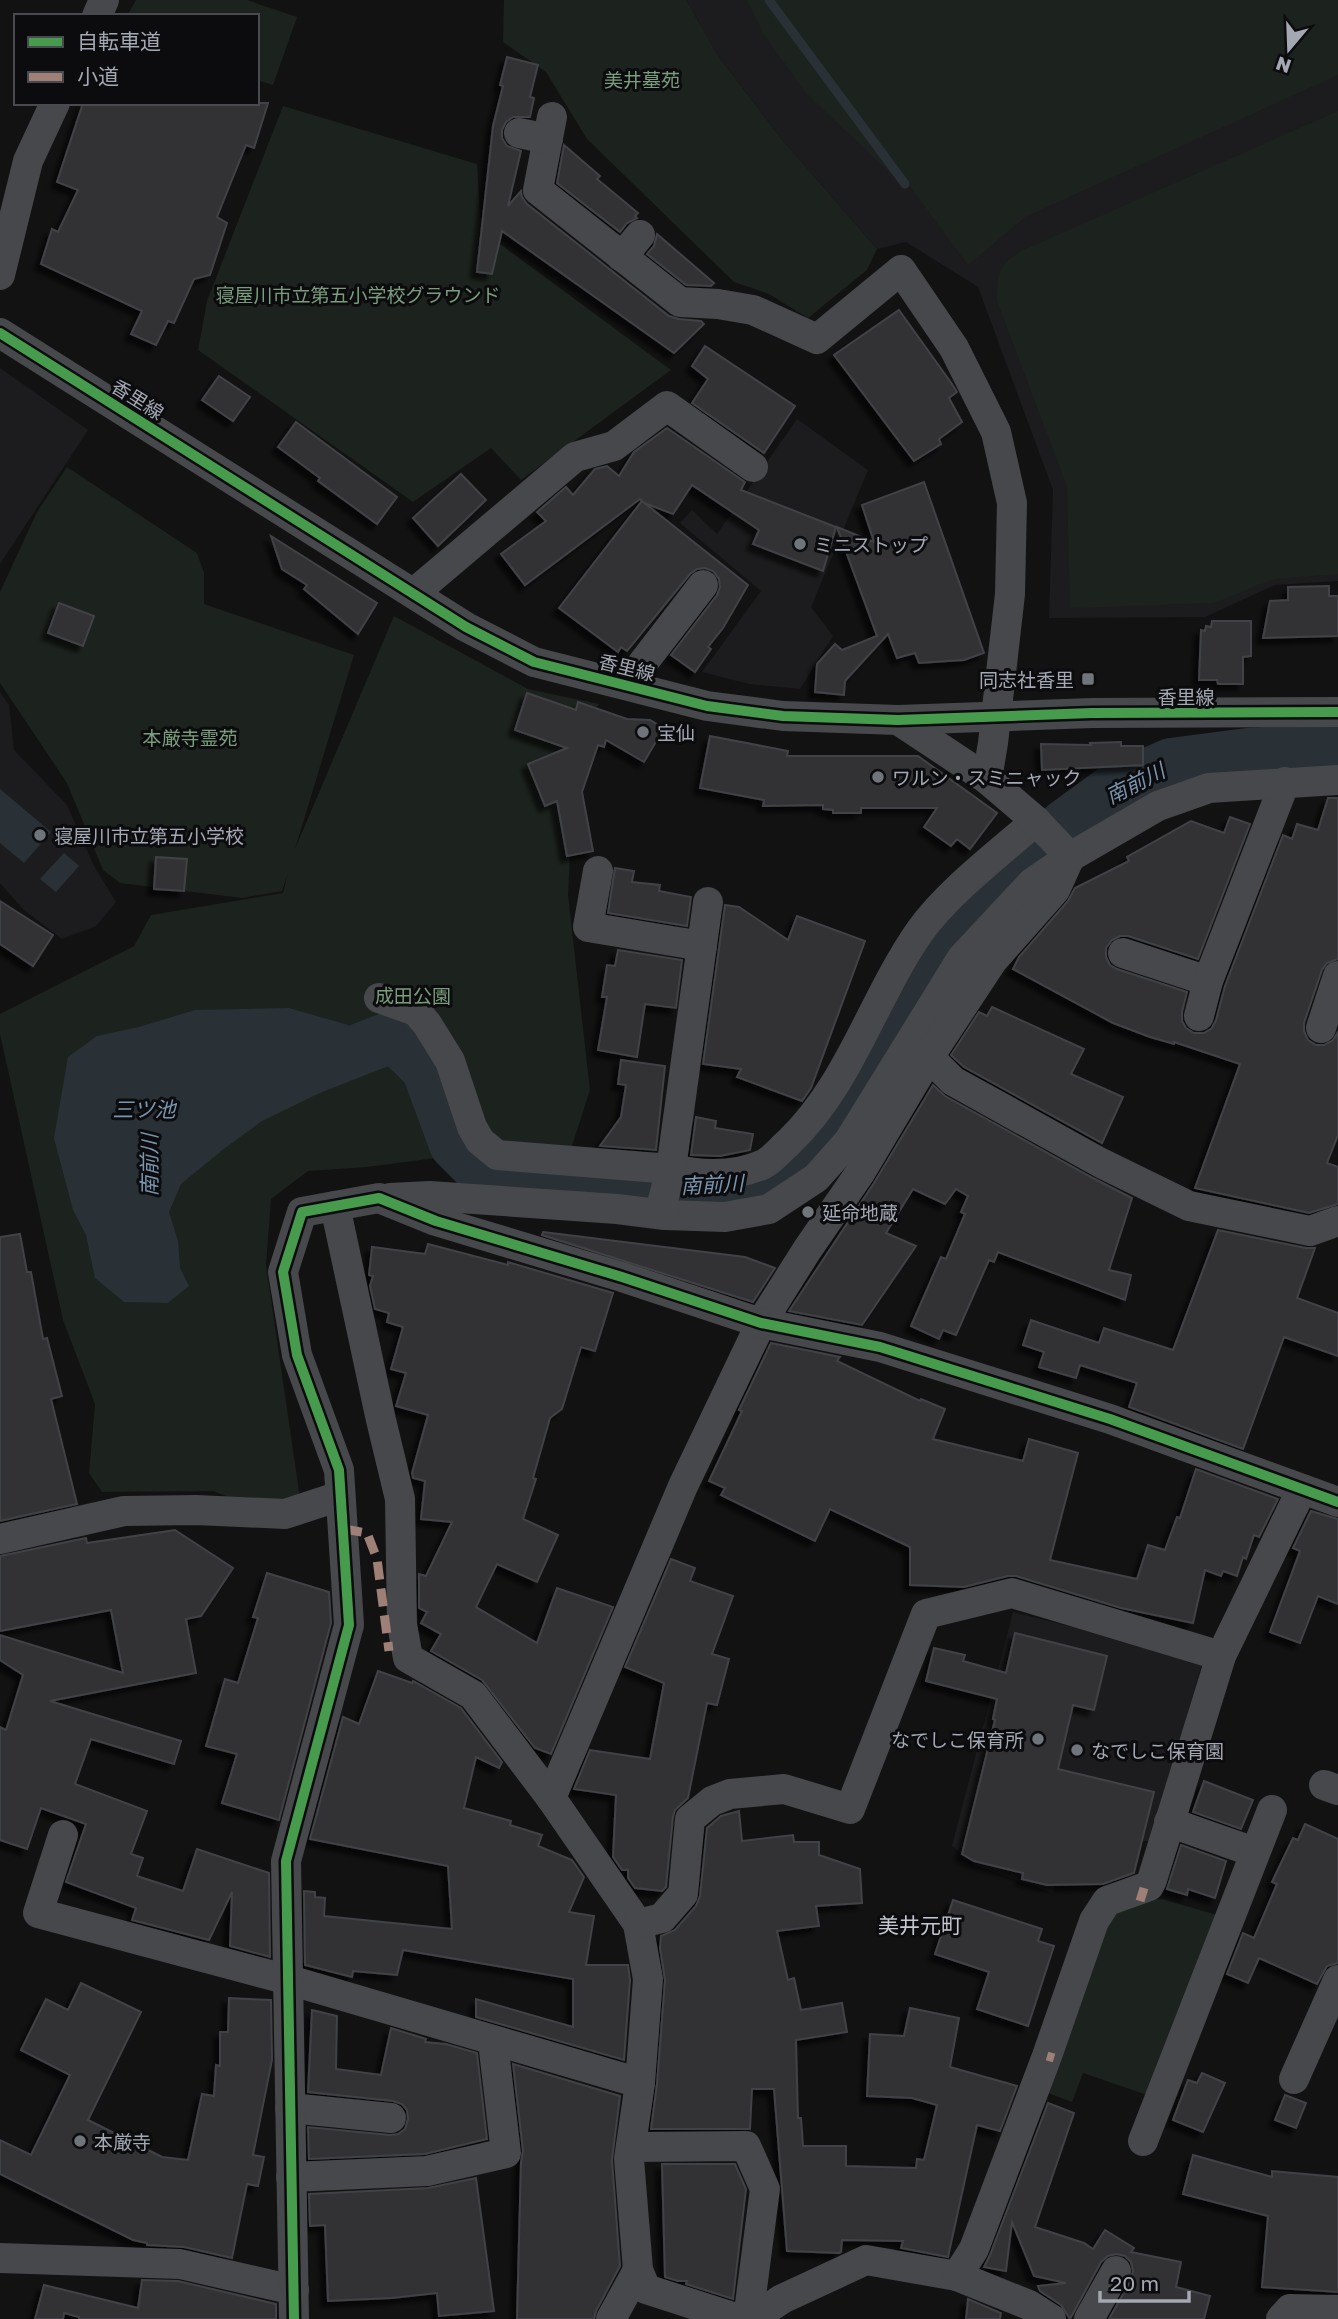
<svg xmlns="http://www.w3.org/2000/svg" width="1338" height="2319" viewBox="0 0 1338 2319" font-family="'Golos Text','Noto Sans JP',sans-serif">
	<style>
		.built { fill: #1c1c1e }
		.green { fill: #1c221d }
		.water { fill: #293137 }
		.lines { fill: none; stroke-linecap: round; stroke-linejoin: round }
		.stream { stroke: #293137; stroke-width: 9 }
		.river { stroke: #293137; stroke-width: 52 }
		.building { fill: #323235; stroke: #414246; stroke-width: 2; filter: url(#shadow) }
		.minor { stroke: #47484b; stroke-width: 30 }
		.quiet { stroke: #9e8076; stroke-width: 9; stroke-dasharray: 18 9; stroke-linecap: butt }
		.cycleway-casing { stroke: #0c0c0e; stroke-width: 15 }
		.cycleway { stroke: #469c4c; stroke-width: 10 }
		.poi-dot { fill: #70747b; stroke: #0c0c0e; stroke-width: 2.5 }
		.labels { text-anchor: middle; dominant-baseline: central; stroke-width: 6; stroke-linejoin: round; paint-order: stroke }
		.park-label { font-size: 19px; fill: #7a9e7d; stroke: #0c0c0e }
		.street-label { font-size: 19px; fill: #a3a8b3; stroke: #0c0c0e }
		.poi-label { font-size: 19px; fill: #a3a8b3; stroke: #0c0c0e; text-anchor: start }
		.water-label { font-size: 21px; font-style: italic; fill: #7a95ae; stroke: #0c0c0e }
		.neighbourhood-label { font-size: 21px; fill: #c4c7cf; stroke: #0c0c0e }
	</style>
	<defs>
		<filter id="shadow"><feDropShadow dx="-6" dy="6" stdDeviation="2" flood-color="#0009"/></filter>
	</defs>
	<rect width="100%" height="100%" fill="#121212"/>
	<!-- built -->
	<g class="built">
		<path d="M686,0H1338V581L1275,585L1205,617L1049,618L1053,490L978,287L906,242L877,249L779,136L719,57Z"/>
		<path d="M0,368L88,430L0,564Z"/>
		<path d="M797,419L868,470L811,607L833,636L800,689L749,684L702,672L761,591L680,523L692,510L717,534Z"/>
		<path d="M0,692L9,705L14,750L67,805L94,866L116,902L96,926L62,939L23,909L0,883Z"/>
		<path d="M1013,1612L1203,1660L1151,1841L1066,1843L1053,1893L975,1865L952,1846Z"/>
	</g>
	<!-- green -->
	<g class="green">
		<path d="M136,0H247L297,17L273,85L257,80V16H127Z"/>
		<path d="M504,0H686L719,57L779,136L877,249L867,270L808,318L769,294L734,282L587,139L546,72L503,42Z"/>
		<path d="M747,0H766L904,186L805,92L765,36Z"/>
		<path d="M773,0H1338V75L1025,217L968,265Z"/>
		<path d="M283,106L477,164L481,230L671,370L521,480L491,448L413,502L198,350L207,301Z"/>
		<path d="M1338,111V574L1274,579L1214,603L1070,608L1067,486L997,301C997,274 998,266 1021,251Z"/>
		<path d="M67,467L197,553L204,573V604L354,655L295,849L394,616L528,689L599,704L557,766L571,835L568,895L590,1090L571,1149L519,1147L367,1167L308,1171L271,1199L266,1265L301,1505L258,1508L213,1491L102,1492L89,1473L95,1404L63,1320L0,1034V1014L134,946L151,915L283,893L288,873L282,891L242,898L120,883L103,870L67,783L0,683V592L37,512Z"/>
		<path d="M1162,1899L1217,1915L1150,2096L1083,2073L1072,2102L1043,2091L1100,1922L1129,1902Z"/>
	</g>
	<!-- water -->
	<g class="water">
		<path d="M0,789L51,832L24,863L0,843Z"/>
		<path d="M64,853L79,866L56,892L40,879Z"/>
		<path d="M289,1008L348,1025L360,1061L332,1087L262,1121L225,1148L181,1184L169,1212L178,1241L180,1268L189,1286L168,1303L124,1302L95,1278L86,1235L73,1210L54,1138L68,1057L97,1036L139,1027L195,1010Z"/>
	</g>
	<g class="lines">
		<!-- stream -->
		<path class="stream" d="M769,0L905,184"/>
		<!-- river -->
		<path class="river" d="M289,1077L394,1036L427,1068L455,1144L485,1174L597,1178L687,1189L733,1187L777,1180L814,1150L920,974L970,913L1064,826L1116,788L1171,764L1248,754L1338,749"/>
	</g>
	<!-- building -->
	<g class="building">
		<path d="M507,57L538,65L530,97L534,98L530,117H513L506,122L502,130V138L507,146L521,151L508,206L521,191L522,197L527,204L669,316L679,319L701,321L704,324L674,353L502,231L492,274L477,272L493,126L503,86L500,85Z"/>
		<path d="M83,103H268L254,148L246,145L217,217L227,223L210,275L194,279L174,323L168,321L156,345L131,334L142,311L41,264L52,229L58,232L78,190L57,182Z"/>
		<path d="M564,145L600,176L597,179L638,213L635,216L637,218L627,223L620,232L557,183Z"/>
		<path d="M657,234L714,283L711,286L686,285L647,254L654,246Z"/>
		<path d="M899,310L952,384L957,392L949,398L962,422L939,439L941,444L914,461L834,355Z"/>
		<path d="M705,346L795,406L764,453L692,403L708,379L692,366Z"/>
		<path d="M219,376L250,397L233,421L202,400Z"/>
		<path d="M296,422L397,497L377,524L318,481L320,478L278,447Z"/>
		<path d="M667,428L745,482L741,490L836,527L823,571L753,544L759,530L692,485L673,514L644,503L640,499L525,585L501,554L546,521L537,512L566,487L573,495L595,469L607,466L619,476L634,452Z"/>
		<path d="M461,474L486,500L438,546L413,518Z"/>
		<path d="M924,482L984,653L964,660L919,663L915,653L897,658L888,634L845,681L844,695L815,692L817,664L835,644L842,650L877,636L837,527L874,542L862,505Z"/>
		<path d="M642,501L748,585L723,628L708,647L711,649L695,672L671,655L717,595L720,587L719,579L713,571L705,568L697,569L690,574L627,651L621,647L618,652L559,608Z"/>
		<path d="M271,536L377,603L358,634L304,589L307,585L282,569Z"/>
		<path d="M1329,586V596H1338V636L1263,638L1270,601L1288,600V587Z"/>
		<path d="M59,603L94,616L83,646L48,633Z"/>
		<path d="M1212,621H1251V656L1243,657V684H1218L1217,680H1199L1201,630L1205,631L1206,626L1211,627Z"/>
		<path d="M527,693L576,710L578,702L627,719L650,720L664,728L644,762L606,740L604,747L598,745L582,792L593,851L567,856L557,801L545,806L528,764L567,748L515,730Z"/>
		<path d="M710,736L788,751L787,756H918L997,813L970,849L957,839L951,846L924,827L937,808H861V813H833V810L823,809V805L763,806L764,800L700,788Z"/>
		<path d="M1121,742V746H1143V765L1042,770L1041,744L1091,745L1090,743Z"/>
		<path d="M1328,798H1338V959L1327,963L1322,970L1304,1023V1031L1308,1040L1316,1045H1324L1333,1040L1338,1032V1135L1327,1163L1338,1167V1204L1309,1213L1195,1188L1240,1064L1174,1042V1044L1150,1037L1113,1023L1013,969L1019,957L1068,901L1075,888L1129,861L1127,857L1191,821L1224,833L1230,817L1250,824L1198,959L1128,936H1120L1112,940L1106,948V957L1110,965L1117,969L1187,992L1182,1012V1021L1186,1028L1194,1033H1204L1212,1028L1216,1020L1225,986L1283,835L1292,839L1297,824L1318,830Z"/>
		<path d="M156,857L187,859L184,891L154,889Z"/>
		<path d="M615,868L634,871L632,882L660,885L659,891L691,897L687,926L608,913Z"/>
		<path d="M0,901L53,935L33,966L0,944Z"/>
		<path d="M725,905L739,907L788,940L797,916L865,941L811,1088L802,1101L737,1077L741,1069L703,1064Z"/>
		<path d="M618,950L682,960L676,1008L645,1004L637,1057L598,1050L607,997H602L607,965L615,966Z"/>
		<path d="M992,1007L1084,1049L1071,1074L1123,1097L1102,1143L964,1067L951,1055L979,1012L987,1016Z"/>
		<path d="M621,1060L665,1066L656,1150L600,1146L621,1117L626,1085L618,1084Z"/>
		<path d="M933,1085L945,1096L1093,1178L1132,1198L1109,1270L1131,1275L1125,1300L998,1252L994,1262L989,1260L956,1335L943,1330L939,1339L911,1326L941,1257L946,1259L965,1214L961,1212L968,1196L956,1189L945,1204L913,1189L886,1233L916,1246L862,1325L789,1311L874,1183Z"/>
		<path d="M696,1117L716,1121L715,1128L753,1134L750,1150L720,1156L691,1155Z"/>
		<path d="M1218,1230L1306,1248H1315L1297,1298L1338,1313V1356L1284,1337L1243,1449L1129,1407L1137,1383L1080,1365L1076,1378L1039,1367L1044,1352L1023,1345L1031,1320L1099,1343L1104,1328L1173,1350Z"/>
		<path d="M543,1232L745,1257L775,1268L753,1302L542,1235Z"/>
		<path d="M20,1234L27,1272H31L43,1339L47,1338L62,1396L51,1399L77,1504L0,1521V1237Z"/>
		<path d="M428,1244L508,1265V1262L613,1293L595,1351L581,1347L562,1409L550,1418L533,1478L536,1479L523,1519L558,1535L537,1582L497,1564L476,1607L537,1643L557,1588L613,1607L551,1754L535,1748L482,1680L431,1651L441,1634L421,1623L427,1612L419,1608V1574L426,1576L452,1522L421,1519L425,1481L413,1478L412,1473L428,1415L396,1406L406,1373L391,1369L403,1327L387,1322L389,1313L375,1309L370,1286L373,1276L369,1275L372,1247L425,1254Z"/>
		<path d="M771,1343L840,1357L837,1361L920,1401L921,1399L945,1409L933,1439L1023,1461L1029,1439L1078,1453L1050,1560L1137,1579L1148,1545L1165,1550L1177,1517L1180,1518L1196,1469L1278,1499L1259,1537L1254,1535L1246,1559L1243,1557L1237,1576L1223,1571L1221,1576L1205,1570L1193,1623L1121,1608L1016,1576H1008L964,1587L910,1585V1547L830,1509L815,1541L721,1495L725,1488L709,1481L742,1411L739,1410Z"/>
		<path d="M1311,1511L1338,1519V1604L1318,1596L1300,1643L1270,1632L1300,1551L1293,1548Z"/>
		<path d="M175,1530L233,1568L201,1616L186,1619L196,1673L50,1701L181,1741L174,1764L91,1739L75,1784L147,1811L131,1854L143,1858L137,1876L183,1891L197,1849L269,1873L270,1957L230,1946L232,1892L209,1940L132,1920L136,1908L66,1882L86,1824L41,1808L27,1849L0,1840V1727L6,1730L23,1675L0,1660V1635L123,1673L111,1610L0,1631V1556L86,1538L87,1543Z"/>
		<path d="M671,1559L695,1568L690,1581L733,1596L712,1654L729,1659L717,1705L707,1703L688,1798L675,1810L673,1817L666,1887L662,1891L635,1888L628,1878V1870H622L613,1857L616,1795L574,1789L590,1750L650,1759L664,1683L625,1667Z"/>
		<path d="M267,1573L329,1592L331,1623L279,1820L222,1803L237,1754L206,1746L225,1679L238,1683L258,1618L253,1617Z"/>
		<path d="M1015,1633L1107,1656L1094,1710L1073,1705L1058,1769L1154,1792L1134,1873L1103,1884L1047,1885L1022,1879L1023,1873L974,1861L962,1854L995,1720L993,1719L997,1699L926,1681L934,1648L965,1655L963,1661L1006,1673Z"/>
		<path d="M378,1671L412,1683L413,1681L461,1708L502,1762L499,1768L476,1757L464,1808L511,1821L510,1825L542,1835L538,1846L572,1860L584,1877L569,1912L594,1916L586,1965H628L630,1980L624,2060L476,2017V1999L573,2027V1979L403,1950L397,1975L353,1971L352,1977L305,1965L304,1891L315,1892V1897L325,1898L324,1916L452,1929L448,1866L310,1839L343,1717L359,1724Z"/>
		<path d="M1204,1781L1253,1800L1241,1829L1193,1812Z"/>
		<path d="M739,1811L742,1841L793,1835L794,1842H819V1855L860,1869L862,1903L816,1906L819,1926L777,1931L788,1980L794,1978L801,2010L842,2003L847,2032L796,2040L798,2118H801L803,2146H846V2166L916,2168L917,2159L924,2160L937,2105L912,2098L867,2096L870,2034L904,2036L910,2008L959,2018L950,2067L1017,2086L1000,2131L977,2125L948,2257L901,2248L903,2241L842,2240L841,2252L839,2253L787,2251L774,2089H752L750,2129H651L657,2084L665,1980L660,1948L661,1936L675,1930L696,1906L700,1896L707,1828L721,1816Z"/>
		<path d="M1305,1824L1338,1839V1963L1327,1966L1317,1984L1259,1958L1248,1983L1227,1974L1243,1933L1254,1938L1277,1884L1272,1882L1293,1838L1298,1840Z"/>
		<path d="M1181,1845L1226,1861L1215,1898L1188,1889L1187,1895L1167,1889Z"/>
		<path d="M953,1900L1042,1929L1038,1941L1054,1946L1028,2026L977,2009L989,1972L935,1954Z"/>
		<path d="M81,1983L141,2012L88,2120L162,2157L188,2160L202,2094L214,2096L216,2065L220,2066V2032H228L229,1998L271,2000L272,2060L253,2155L264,2157L258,2186L247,2184L232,2258L184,2247L147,2245V2243L133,2240L0,2174V2140L31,2155L70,2075L21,2050L46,1999L68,2010Z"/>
		<path d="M312,2010L337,2016L336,2069L381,2075L391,2028L426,2039L425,2042L446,2044L477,2053L487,2139L425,2154L309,2159L308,2127L390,2135L398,2134L405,2129L408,2119L407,2110L402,2104L393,2101L308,2092Z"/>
		<path d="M513,2064L620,2096L612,2160L620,2266L596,2311L594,2319H517L521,2162L523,2151Z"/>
		<path d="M1202,2073L1225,2083L1203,2132L1173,2120L1188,2080L1197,2083Z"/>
		<path d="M1285,2095L1306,2103L1296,2128L1275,2120Z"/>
		<path d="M1048,2103L1074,2113L1035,2227L1084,2243L1093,2249L1105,2230L1134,2248L1131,2252L1181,2262L1176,2287L1210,2296L1204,2319H1109L1131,2280L1133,2271L1131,2262L1125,2256L1116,2254L1108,2256L1101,2262L1070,2319L1061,2305L1040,2291L1038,2286L1066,2283L1034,2276L1012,2222L1006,2271L984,2267L990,2255Z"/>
		<path d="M1193,2155L1272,2177V2171L1338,2177V2292L1262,2287L1268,2216L1183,2194Z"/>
		<path d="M662,2164H735L746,2189L733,2299L686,2284L687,2281H678L665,2277Z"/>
		<path d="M476,2178L494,2311L439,2316L437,2293L392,2298L328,2301L325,2225L310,2226L309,2194L428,2188Z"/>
		<path d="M142,2280L178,2281L276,2304V2319H79V2317L64,2313L63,2319H35L44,2285L138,2308Z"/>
		<path d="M968,2299L1001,2313L1000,2319H966Z"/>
	</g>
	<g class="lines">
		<!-- minor -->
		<g class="minor">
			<path d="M97,16L104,0"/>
			<path d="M552,117L538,190L680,302L718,304L753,310L817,339L901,270L954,348L996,432L1012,503L1010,594L993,743L987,779"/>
			<path d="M519,133L548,139"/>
			<path d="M622,257L640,235"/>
			<path d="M0,275L28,161L55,103"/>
			<path d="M0,333L466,627L534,662L707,706L783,716L898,720L1092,713L1338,712"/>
			<path d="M414,593L575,457L614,446L667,406L753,467"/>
			<path d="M626,685L703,585"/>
			<path d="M598,871L588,927L702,946"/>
			<path d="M1123,953L1208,981"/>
			<path d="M379,998L416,1011L427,1024L450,1061L472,1127L480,1141L497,1155L671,1169C702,1176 735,1177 764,1164C773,1159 781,1149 788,1143C850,1084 872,1000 920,931C948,892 999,853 1036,821"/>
			<path d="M1199,1016L1208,981L1285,782"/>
			<path d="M1321,1028L1338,976"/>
			<path d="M929,1057L953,1081L1101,1163L1189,1206L1310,1231L1338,1221"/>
			<path d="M390,1198L430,1196L617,1209L665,1215L725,1217L769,1209L816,1178L849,1141L962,958L1032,883L1070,857L1158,806L1209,788L1338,780"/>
			<path d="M335,1206L381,1420L400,1499L402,1624L408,1658L473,1695L551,1798L638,1924L648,1979L640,2083L629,2159L638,2270L646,2289L739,2319"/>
			<path d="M665,1215L663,1200L671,1169L708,902"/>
			<path d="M0,1539L124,1511L196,1510L285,1514L340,1496"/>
			<path d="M1324,1785L1338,1790"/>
			<path d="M551,1798L683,1486L761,1323L807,1250L860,1173L929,1057L993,960L1055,890L1070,857L1036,821L987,779L898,720"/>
			<path d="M1169,1822L1254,1852"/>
			<path d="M63,1835L38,1913L289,1980L640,2083"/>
			<path d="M638,1924L662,1918L683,1894L690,1819L712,1801L730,1794L784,1789L850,1809L926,1614L1012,1593L1221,1656"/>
			<path d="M1294,2079L1338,1980"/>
			<path d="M290,2108L391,2118"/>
			<path d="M1143,2141L1272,1810"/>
			<path d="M631,2147L746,2146L765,2189L748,2319"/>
			<path d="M291,2177L427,2171L506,2153L493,2042"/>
			<path d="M0,2258L180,2264L294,2290"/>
			<path d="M294,2319L286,1861L349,1625L339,1470L297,1355L283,1272L302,1212L379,1198L436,1221L622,1277L761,1323L880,1347L1110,1419L1338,1502"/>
			<path d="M611,2319L638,2270"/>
			<path d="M752,2319L782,2299L866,2260L957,2276"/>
			<path d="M1051,2319L1029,2305L957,2276L974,2249L1047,2056L1094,1921L1107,1901L1149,1886L1152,1880L1221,1656L1302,1489"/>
			<path d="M1089,2319L1116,2271"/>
			<path d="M1281,2319L1290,2309L1338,2310"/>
		</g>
		<!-- quiet -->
		<g class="quiet">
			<path d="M344,1529L367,1533L377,1559L389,1651"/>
			<path d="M1140,1901L1144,1888"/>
			<path d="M1047,2056L1054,2058"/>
		</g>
		<defs>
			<g id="cycleway">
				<path d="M0,333L466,627L534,662L707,706L783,716L898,720L1092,713L1338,712"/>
				<path d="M294,2319L286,1861L349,1625L339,1470L297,1355L283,1272L302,1212L379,1198L436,1221L622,1277L761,1323L880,1347L1110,1419L1338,1502"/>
			</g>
		</defs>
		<!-- cycleway casing -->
		<use href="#cycleway" class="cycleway-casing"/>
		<!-- cycleway -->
		<use href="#cycleway" class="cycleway"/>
	</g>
	<!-- markers -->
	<g class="poi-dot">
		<circle cx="800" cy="544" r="7"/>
		<rect x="1081" y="672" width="14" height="14" rx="3.5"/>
		<circle cx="643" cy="732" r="7"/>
		<circle cx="878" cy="777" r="7"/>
		<circle cx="40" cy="835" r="7"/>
		<circle cx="808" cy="1212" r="7"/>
		<circle cx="1038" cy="1739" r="7"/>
		<circle cx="1077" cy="1750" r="7"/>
		<circle cx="80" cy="2141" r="7"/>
	</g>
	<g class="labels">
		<!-- park labels -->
		<g class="park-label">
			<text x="642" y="79">美井墓苑</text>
			<text x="358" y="294">寝屋川市立第五小学校グラウンド</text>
			<text x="190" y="737">本厳寺霊苑</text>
			<text x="413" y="995">成田公園</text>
		</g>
		<!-- street labels -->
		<g class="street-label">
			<text transform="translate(138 399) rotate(32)">香里線</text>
			<text transform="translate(627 667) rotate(14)">香里線</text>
			<text x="1186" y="696">香里線</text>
		</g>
		<!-- poi labels -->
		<g class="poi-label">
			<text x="814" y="544">ミニストップ</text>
			<text x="1074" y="679" text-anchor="end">同志社香里</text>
			<text x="657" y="732">宝仙</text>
			<text x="892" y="777">ワルン・スミニャック</text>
			<text x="54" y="835">寝屋川市立第五小学校</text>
			<text x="822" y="1212">延命地蔵</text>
			<text x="1024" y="1739" text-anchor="end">なでしこ保育所</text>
			<text x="1091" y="1750">なでしこ保育園</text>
			<text x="94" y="2141">本厳寺</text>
		</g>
		<!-- water labels -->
		<g class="water-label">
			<text transform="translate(1135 783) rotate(-27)">南前川</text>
			<text x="144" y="1109">三ツ池</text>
			<text transform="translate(149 1165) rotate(-90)">南前川</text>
			<text transform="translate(712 1184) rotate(-3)">南前川</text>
		</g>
		<!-- neighbourhood labels -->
		<g class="neighbourhood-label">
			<text x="920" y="1925">美井元町</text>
		</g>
	</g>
	<!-- legend -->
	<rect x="14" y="14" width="245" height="91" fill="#0c0c0e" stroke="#484a50" stroke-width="2"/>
	<rect x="28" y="37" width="35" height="10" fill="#469c4c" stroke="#484a50" stroke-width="2"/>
	<text x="77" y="49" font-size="21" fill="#a3a8b3">自転車道</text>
	<rect x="28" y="72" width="35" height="10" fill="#9e8076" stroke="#484a50" stroke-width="2"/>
	<text x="77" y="84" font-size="21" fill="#a3a8b3">小道</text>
	<!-- north arrow -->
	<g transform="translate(1289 49) rotate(199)" stroke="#0c0c0e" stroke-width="5" paint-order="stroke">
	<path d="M0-5L12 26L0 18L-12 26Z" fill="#a3a8b3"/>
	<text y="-10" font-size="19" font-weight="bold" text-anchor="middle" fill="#a3a8b3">N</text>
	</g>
	<!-- scale -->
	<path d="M1100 2291v10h89v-10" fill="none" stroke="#a3a8b3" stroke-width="3.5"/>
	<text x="1110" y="2291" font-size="21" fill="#a3a8b3" stroke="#0c0c0e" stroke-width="5" paint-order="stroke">20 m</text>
</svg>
